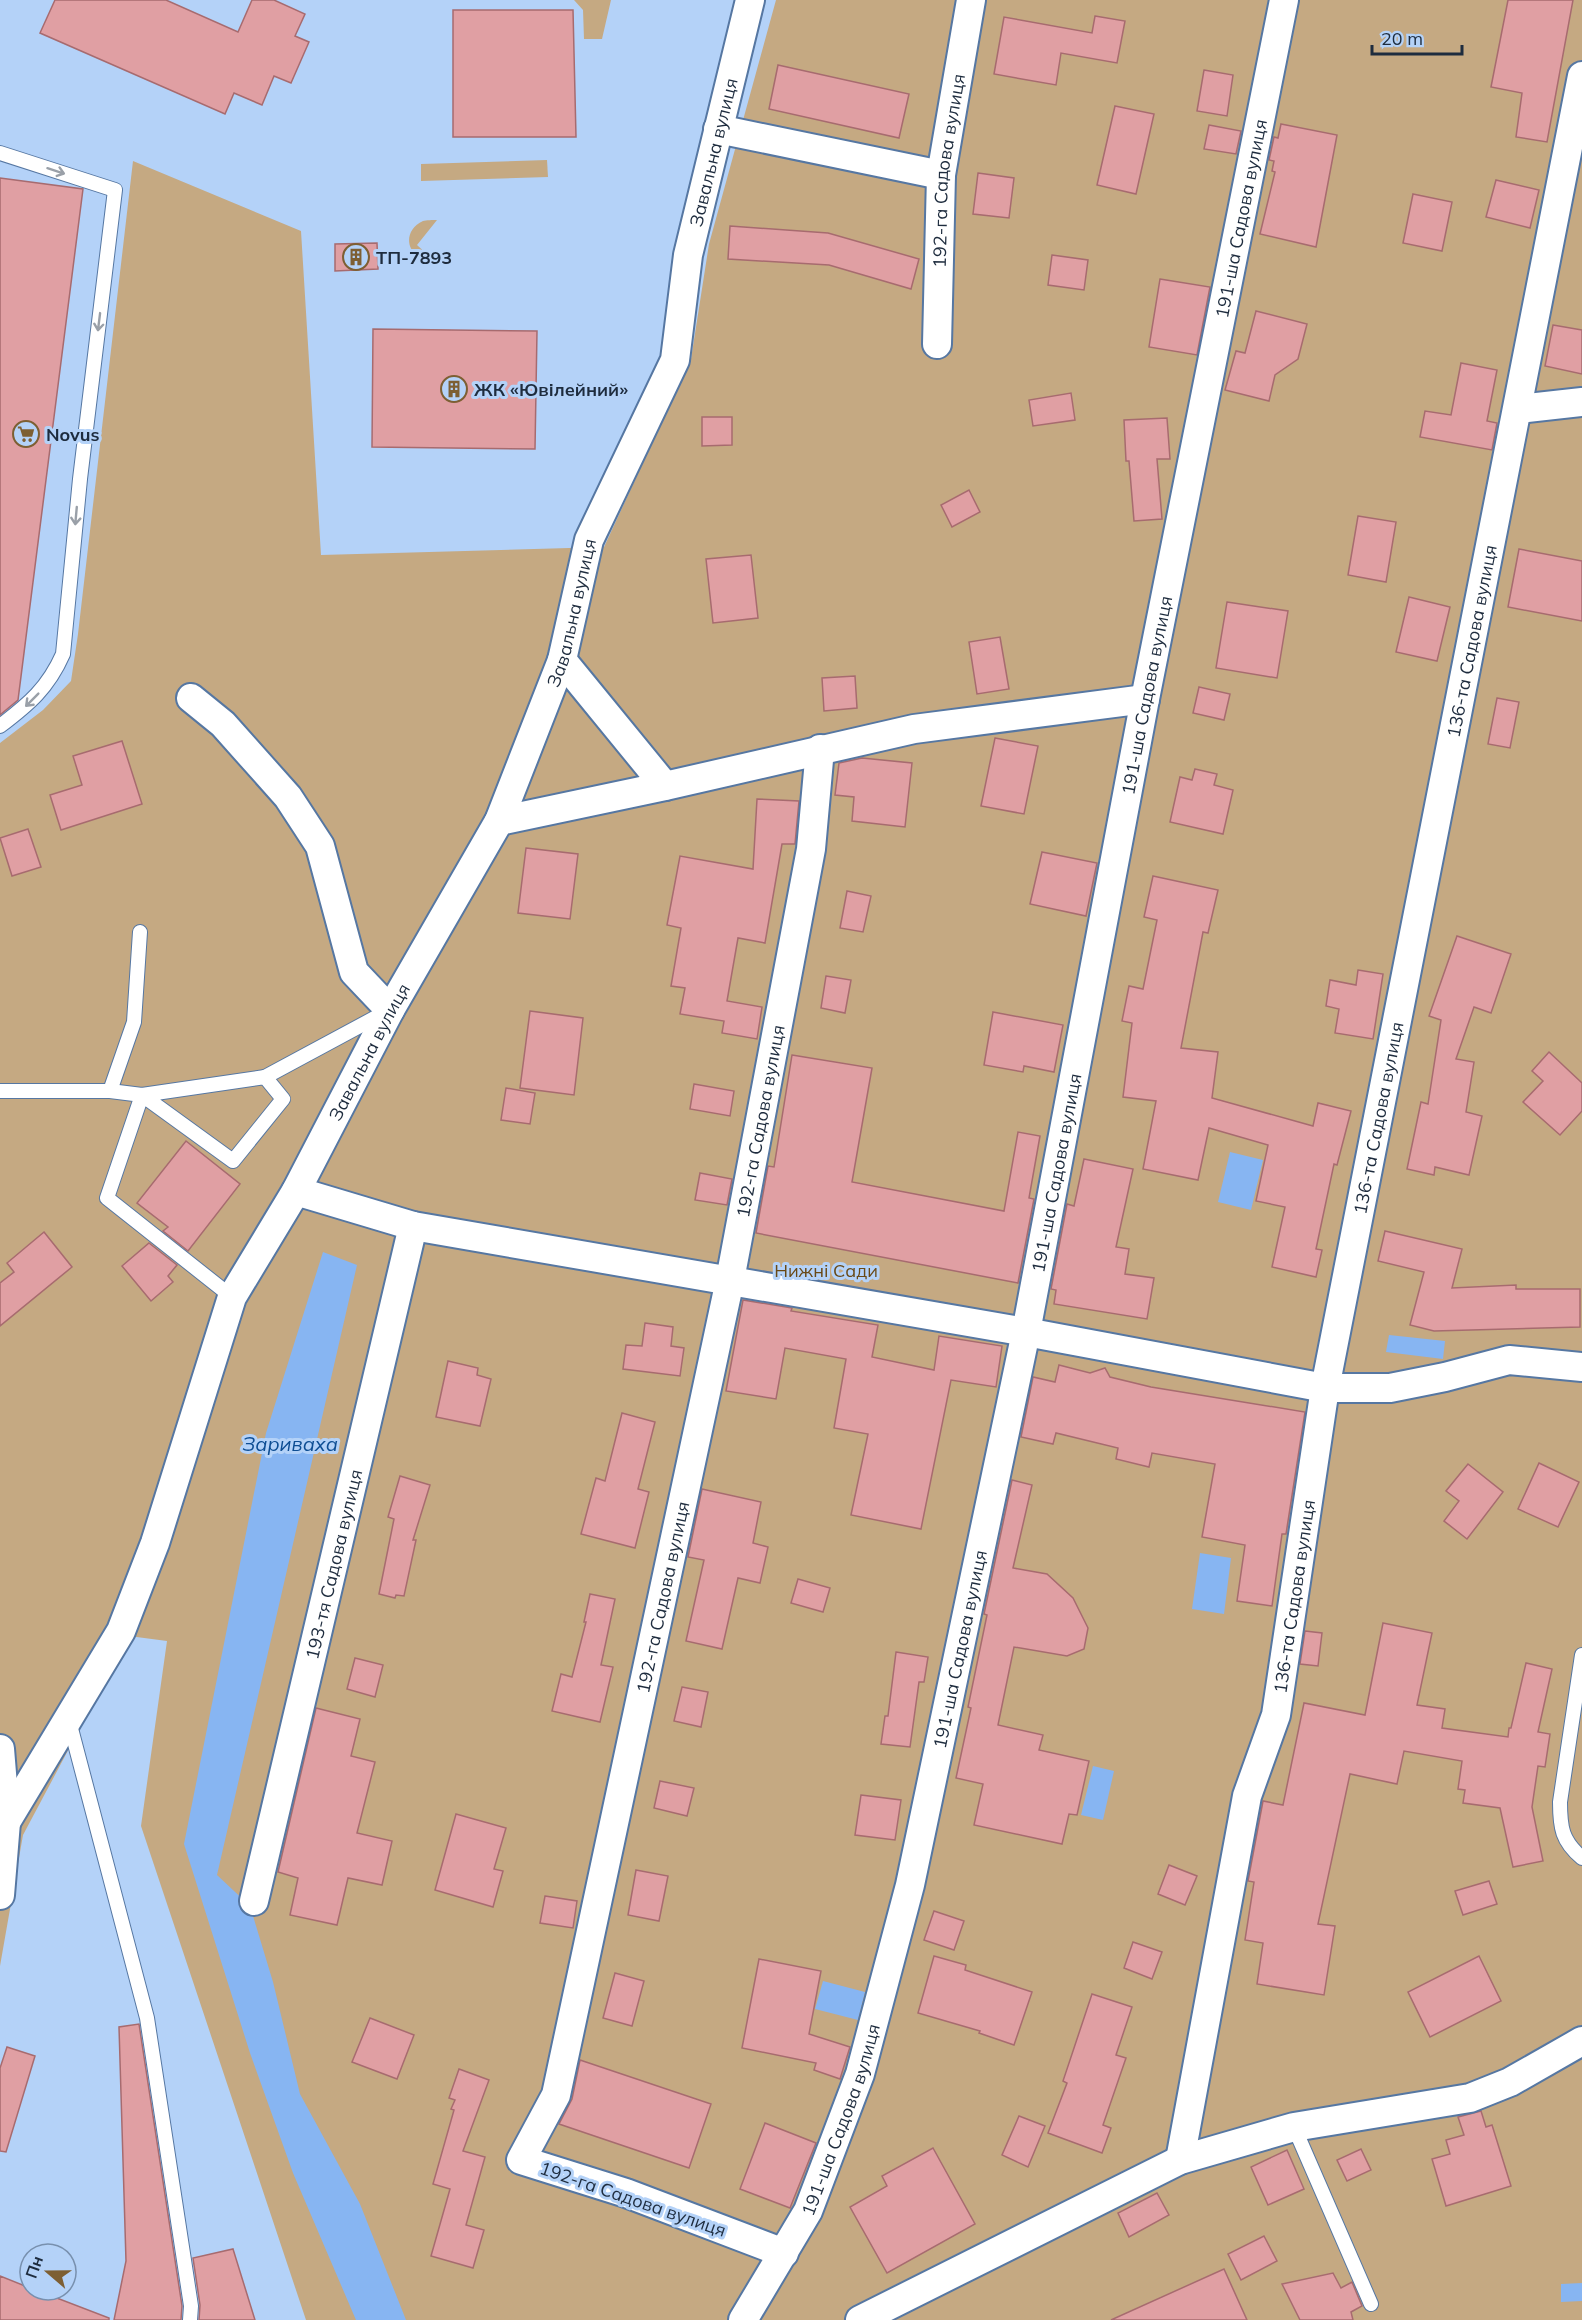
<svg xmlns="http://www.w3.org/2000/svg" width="1582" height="2320" viewBox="0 0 1582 2320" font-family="Mulish,sans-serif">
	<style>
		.green { fill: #c5a982 }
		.water { fill: #87b5f2 }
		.building { fill: #e09fa3; stroke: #a76b6f; stroke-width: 1.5 }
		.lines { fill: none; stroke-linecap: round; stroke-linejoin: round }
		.service-casing { stroke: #5677a2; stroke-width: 16 }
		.minor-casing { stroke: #5677a2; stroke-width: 32 }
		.service { stroke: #fff; stroke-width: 14 }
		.minor { stroke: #fff; stroke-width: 28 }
		.oneway { stroke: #9aa0a8 }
		.labels { text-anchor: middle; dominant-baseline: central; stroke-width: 6; stroke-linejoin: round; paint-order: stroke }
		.street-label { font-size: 18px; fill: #1e2c3e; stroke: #b4d2f8 }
		.poi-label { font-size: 18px; font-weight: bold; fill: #1e2c3e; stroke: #b4d2f8; text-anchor: start }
		.park-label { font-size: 18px; fill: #694916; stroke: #b4d2f8 }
		.water-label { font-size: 20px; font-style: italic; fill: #0d4d93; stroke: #b4d2f8 }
	</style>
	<rect width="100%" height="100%" fill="#b4d2f8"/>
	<!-- green -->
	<g class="green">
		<path d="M574,0H611L602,39H584L583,10Z"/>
		<path d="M776,0H1582V2320H306L141,1826L167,1641L129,1636L23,1835L0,1966V743L43,710L71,681L78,634L133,161L301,231L321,555L604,547L691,359L709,244Z"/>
		<path d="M547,160L548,177L421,181V164Z"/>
		<path d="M437,220L417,245L429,256L426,260C405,254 403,230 423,221C426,220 433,220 437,220Z"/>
	</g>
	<!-- water -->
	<g class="water">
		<path d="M1230,1152L1263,1160L1251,1210L1218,1202Z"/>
		<path d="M323,1252L357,1265L217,1875L250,1906L273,1982L300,2094L360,2204L406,2320H356L293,2173L250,2053L184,1844L266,1433Z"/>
		<path d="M1389,1335L1445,1341L1443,1359L1386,1352Z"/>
		<path d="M1200,1553L1231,1558L1224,1614L1192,1609Z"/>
		<path d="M1093,1766L1114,1771L1103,1820L1081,1815Z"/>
		<path d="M823,1981L865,1992L858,2020L815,2009Z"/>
		<path d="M1582,2283V2301L1561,2302V2284Z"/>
	</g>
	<!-- building -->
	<g class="building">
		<path d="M55,0H166L238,32L252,0H274L305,14L295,36L309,42L291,83L274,76L262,105L234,93L225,114L40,33Z"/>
		<path d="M1508,0H1573L1547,142L1516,137L1522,93L1491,87Z"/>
		<path d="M453,10H573L576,137H453Z"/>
		<path d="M1095,16L1125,21L1117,63L1061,53L1056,85L994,74L1004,17L1092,33Z"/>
		<path d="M778,65L909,94L899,138L769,109Z"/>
		<path d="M1204,70L1233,75L1227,116L1197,111Z"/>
		<path d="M1115,106L1154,114L1136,194L1097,185Z"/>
		<path d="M1281,124L1337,135L1316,247L1260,234L1275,172L1272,171L1274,161L1269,160L1274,137L1278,138Z"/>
		<path d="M1209,125L1241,131L1236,154L1204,149Z"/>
		<path d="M978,173L1014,178L1009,218L973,214Z"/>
		<path d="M0,178L83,189L18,700L0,715Z"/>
		<path d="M1496,180L1539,190L1530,228L1486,217Z"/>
		<path d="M1413,194L1452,202L1442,251L1403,243Z"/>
		<path d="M730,226L828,233L919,259L911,289L829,265L728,259Z"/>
		<path d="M377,243L378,269L335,271V244Z"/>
		<path d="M1052,255L1088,260L1084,290L1048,285Z"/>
		<path d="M1160,279L1210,287L1197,355L1149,347Z"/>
		<path d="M1256,311L1307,324L1298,359L1275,375L1269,401L1225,390L1236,351L1245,353Z"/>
		<path d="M1553,325L1582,330V374L1545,366Z"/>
		<path d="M373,329L537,331L535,449L372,447Z"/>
		<path d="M1461,363L1497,370L1487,421L1497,423L1492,450L1420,437L1425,411L1451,415Z"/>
		<path d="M1071,393L1075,420L1033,426L1029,400Z"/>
		<path d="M702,417H732V445L702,446Z"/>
		<path d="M1167,418L1170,459H1157L1162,519L1134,521L1129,461H1126L1124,420Z"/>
		<path d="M969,490L980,512L952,527L941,505Z"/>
		<path d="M1358,516L1396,522L1386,582L1348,575Z"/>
		<path d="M1519,549L1582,561V621L1508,607Z"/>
		<path d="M751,555L758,618L713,623L706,559Z"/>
		<path d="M1409,597L1450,607L1437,661L1396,652Z"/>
		<path d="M1227,602L1288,611L1277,678L1216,668Z"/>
		<path d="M1000,637L1009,689L977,694L969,642Z"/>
		<path d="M855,676L857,708L824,711L822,678Z"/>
		<path d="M1199,687L1230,694L1224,720L1193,713Z"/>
		<path d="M1497,698L1519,702L1510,748L1488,744Z"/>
		<path d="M995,738L1038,746L1024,814L981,806Z"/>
		<path d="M122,741L142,804L61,830L50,795L82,785L73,756Z"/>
		<path d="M862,758L912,763L905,827L852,821L854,797L835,795L839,763Z"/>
		<path d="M1195,769L1217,774L1214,785L1233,790L1223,834L1170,822L1180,777L1192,780Z"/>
		<path d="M757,799L799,801L795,844H782L765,943L738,938L727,1001L762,1007L757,1039L722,1033L724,1021L680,1014L685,988L671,986L681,928L667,925L680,856L753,869Z"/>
		<path d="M28,829L41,867L12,876L0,838Z"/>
		<path d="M526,848L578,854L570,919L518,913Z"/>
		<path d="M1042,852L1097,863L1086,916L1030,904Z"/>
		<path d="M1153,876L1218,890L1208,933L1203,932L1181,1048L1218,1052L1212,1098L1313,1126L1318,1103L1351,1111L1337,1165L1334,1164L1316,1249L1322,1250L1316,1277L1272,1267L1285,1207L1256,1201L1268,1145L1209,1128L1198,1180L1143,1169L1156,1101L1123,1097L1132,1023L1122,1021L1129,986L1143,989L1157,920L1144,917Z"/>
		<path d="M847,891L871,896L863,932L840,928Z"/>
		<path d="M1457,936L1511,954L1491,1013L1474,1007L1456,1059L1474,1062L1466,1112L1482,1116L1469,1175L1435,1167L1434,1175L1407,1169L1421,1102L1428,1104L1441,1020L1429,1016Z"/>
		<path d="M1358,970L1383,974L1373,1039L1335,1033L1339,1009L1326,1006L1330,980L1356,985Z"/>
		<path d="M826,976L851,980L845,1013L821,1008Z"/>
		<path d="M530,1011L583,1018L574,1095L520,1088Z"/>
		<path d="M993,1012L1063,1025L1054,1072L1024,1066L1023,1072L984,1065Z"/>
		<path d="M1549,1052L1582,1083V1111L1560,1135L1523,1102L1543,1081L1532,1071Z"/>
		<path d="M792,1055L872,1068L852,1182L1004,1211L1018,1132L1040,1136L1029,1198L1034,1199L1018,1283L756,1233L768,1166L774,1167Z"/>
		<path d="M694,1084L734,1091L730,1116L690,1109Z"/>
		<path d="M506,1088L535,1093L530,1124L501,1120Z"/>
		<path d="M186,1141L240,1184L188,1251L163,1231L168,1227L137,1203Z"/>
		<path d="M1084,1159L1133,1169L1116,1247L1129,1249L1125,1274L1154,1278L1147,1319L1054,1304L1056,1290L1051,1289L1067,1204L1074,1206Z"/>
		<path d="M700,1173L732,1179L727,1205L695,1200Z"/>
		<path d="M1385,1231L1462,1249L1452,1288L1516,1285V1289H1580V1327L1434,1331L1410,1325L1424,1272L1378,1261Z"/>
		<path d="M44,1232L72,1267L0,1326V1283L14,1272L7,1263Z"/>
		<path d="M149,1243L177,1265L168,1276L173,1282L151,1301L122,1266Z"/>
		<path d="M743,1300L792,1308L791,1311L878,1325L872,1357L934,1370L939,1336L1002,1346L996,1387L951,1380L921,1529L851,1515L868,1434L834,1428L846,1359L785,1348L776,1399L726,1391Z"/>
		<path d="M645,1323L673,1327L671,1346L684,1348L680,1376L623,1369L626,1345L642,1346Z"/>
		<path d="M448,1361L478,1368L477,1375L491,1379L480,1426L436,1417Z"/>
		<path d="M1059,1365L1090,1373L1105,1368L1110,1377L1151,1387L1305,1412L1286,1534H1282L1272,1606L1237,1601L1245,1545L1202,1537L1215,1464L1152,1453L1149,1467L1116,1459L1118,1448L1056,1433L1053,1444L1021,1437L1033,1377L1055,1382Z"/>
		<path d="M622,1413L655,1422L638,1489L649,1492L635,1548L581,1534L596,1478L605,1481Z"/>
		<path d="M1539,1463L1579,1482L1558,1527L1518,1509Z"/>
		<path d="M1468,1464L1503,1492L1467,1539L1444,1521L1459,1501L1446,1491Z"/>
		<path d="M400,1476L430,1485L413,1540H416L404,1596L396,1595L395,1598L379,1594L394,1519L388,1517Z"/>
		<path d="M1012,1480L1032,1485L1013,1568L1047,1574L1073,1598L1088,1628L1084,1649L1067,1656L1014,1647L998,1725L1043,1735L1039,1750L1089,1761L1077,1815L1069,1814L1062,1844L974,1825L983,1784L956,1778L971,1708L968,1707L987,1615L984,1614Z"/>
		<path d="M702,1489L761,1502L753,1543L768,1547L760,1583L738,1578L722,1649L686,1641L704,1560L688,1557Z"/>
		<path d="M798,1579L830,1588L823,1612L791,1603Z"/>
		<path d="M590,1594L615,1599L601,1665L613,1667L600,1722L552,1711L561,1674L572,1677L586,1622H584Z"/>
		<path d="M1383,1623L1432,1633L1417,1705L1445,1709L1442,1728L1508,1737L1509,1728H1511L1526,1663L1552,1669L1538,1732L1550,1734L1545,1767L1538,1766L1532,1807L1543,1861L1513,1867L1500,1808L1463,1803L1465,1790L1458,1789L1462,1761L1404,1751L1397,1784L1350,1774L1318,1924L1335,1926L1324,1995L1257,1984L1263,1943L1245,1940L1254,1882L1248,1881L1263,1801L1283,1805L1304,1703L1365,1715Z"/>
		<path d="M1305,1631L1322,1633L1318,1666L1300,1664Z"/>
		<path d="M896,1652L928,1657L924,1682H919L910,1747L881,1744L885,1716H888Z"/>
		<path d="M355,1658L383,1665L375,1697L347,1689Z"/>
		<path d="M682,1687L708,1692L701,1727L674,1721Z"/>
		<path d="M316,1708L360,1719L351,1756L375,1762L357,1833L392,1841L382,1885L348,1878L337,1925L290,1915L298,1878L278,1872Z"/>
		<path d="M660,1781L694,1788L687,1816L654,1808Z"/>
		<path d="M861,1795L901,1800L895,1840L855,1835Z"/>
		<path d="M456,1814L506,1828L494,1869L503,1871L493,1907L435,1890Z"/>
		<path d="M1169,1865L1197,1876L1185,1905L1158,1894Z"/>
		<path d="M636,1870L668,1876L659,1921L628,1915Z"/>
		<path d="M1489,1881L1497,1904L1463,1915L1455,1891Z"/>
		<path d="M545,1896L577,1901L573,1928L540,1923Z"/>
		<path d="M934,1911L964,1921L954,1950L924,1940Z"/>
		<path d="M1133,1942L1162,1952L1152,1979L1124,1968Z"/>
		<path d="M934,1956L966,1965L965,1970L1032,1992L1014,2045L979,2033L980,2031L918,2013Z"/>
		<path d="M1479,1956L1501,2001L1430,2037L1408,1992Z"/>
		<path d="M759,1959L821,1971L809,2034L850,2047L840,2079L814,2070L816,2063L742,2048Z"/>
		<path d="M615,1973L644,1981L632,2026L603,2018Z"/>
		<path d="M1092,1994L1132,2007L1116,2055L1126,2058L1103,2125L1111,2128L1102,2153L1048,2133L1067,2083L1063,2081Z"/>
		<path d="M370,2018L414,2035L397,2079L352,2062Z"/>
		<path d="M139,2024L182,2306L181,2320H114L126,2261L119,2027Z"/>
		<path d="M7,2047L35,2056L6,2152L0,2151V2068Z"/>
		<path d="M580,2060L711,2104L689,2168L559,2124L572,2099Z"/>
		<path d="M459,2069L489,2080L463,2151L485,2157L466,2225L484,2230L473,2268L431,2256L450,2189L433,2184L454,2110L451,2109L455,2100L449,2098Z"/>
		<path d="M1481,2111L1486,2127L1492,2125L1511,2186L1446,2206L1432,2159L1450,2154L1446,2140L1464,2135L1458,2117Z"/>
		<path d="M1019,2116L1045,2126L1028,2167L1002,2155Z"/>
		<path d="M765,2123L816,2143L790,2208L740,2189Z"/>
		<path d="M933,2148L975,2224L887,2273L850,2207L887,2186L882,2176Z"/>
		<path d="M1361,2149L1371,2170L1347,2181L1337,2160Z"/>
		<path d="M1287,2150L1304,2189L1268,2205L1251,2167Z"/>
		<path d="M1157,2193L1169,2215L1129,2237L1118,2213Z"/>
		<path d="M1264,2236L1277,2261L1241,2280L1228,2254Z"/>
		<path d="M233,2249L255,2320H199L200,2305L193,2258Z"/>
		<path d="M1224,2269L1247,2320H1111Z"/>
		<path d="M1333,2273L1341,2288L1352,2282L1362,2306L1351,2312L1353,2320H1300L1282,2284Z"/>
		<path d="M0,2276L30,2288V2290H36L109,2318V2320H0Z"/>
	</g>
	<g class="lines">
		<defs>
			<g id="service">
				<path d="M0,153L115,190L80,479L63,654C48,688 29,704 0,726"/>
				<path d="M265,1077L382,1014"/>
				<path d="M0,1091H110L134,1022L140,932"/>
				<path d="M110,1091L142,1095L265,1077L283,1099L233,1161L142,1095L107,1198L232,1297"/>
				<path d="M1582,1655L1560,1802C1560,1828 1562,1841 1582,1858"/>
				<path d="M69,1721L147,2018L191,2306L190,2320"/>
				<path d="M1294,2127L1371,2304"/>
			</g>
			<g id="minor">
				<path d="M718,129L941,175"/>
				<path id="s1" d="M937,344L941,175L971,0"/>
				<path d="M1518,409L1582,402"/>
				<path d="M562,660L665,786"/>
				<path d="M191,698L223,724L288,797L320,846L354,972L390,1010"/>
				<path d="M499,821L665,786L914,729L1145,699"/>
				<path d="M296,1191L413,1226L1026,1332L1325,1388H1390L1445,1377L1509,1360L1582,1367"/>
				<path d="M0,1749L6,1822L0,1895"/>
				<path id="s2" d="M6,1822L121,1631L155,1543L232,1297L296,1191L390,1010L499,821L562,660L589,540L675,360L688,255L750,0"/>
				<path id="s3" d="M254,1901L413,1226"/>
				<path id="s4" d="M1180,2160L1247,1796L1276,1715L1325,1388L1582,76"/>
				<path id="s5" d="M784,2253L626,2193L521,2160L556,2095L730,1280L811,849L820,749"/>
				<path id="s6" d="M743,2320L808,2211L860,2074L910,1885L1026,1332L1145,699L1284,0"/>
				<path d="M860,2320L1180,2160L1294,2127L1470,2098L1510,2082L1582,2041"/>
			</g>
		</defs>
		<!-- service casing -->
		<use href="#service" class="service-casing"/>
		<!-- minor casing -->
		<use href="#minor" class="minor-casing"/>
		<!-- service -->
		<use href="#service" class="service"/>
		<!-- minor -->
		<use href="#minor" class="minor"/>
	</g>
	<!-- one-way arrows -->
	<defs><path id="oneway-shaft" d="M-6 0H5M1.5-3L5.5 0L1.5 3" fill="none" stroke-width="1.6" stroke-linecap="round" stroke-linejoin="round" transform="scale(1.5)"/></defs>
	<g class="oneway">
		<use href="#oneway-shaft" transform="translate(56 171) rotate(18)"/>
		<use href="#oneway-shaft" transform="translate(99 322) rotate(97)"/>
		<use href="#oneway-shaft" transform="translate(76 516) rotate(95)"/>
		<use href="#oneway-shaft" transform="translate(32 700) rotate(135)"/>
	</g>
	<!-- icons -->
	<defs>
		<symbol id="building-ring" viewBox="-11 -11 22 22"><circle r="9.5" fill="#b4d2f8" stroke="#7d5f33" stroke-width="1.5"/><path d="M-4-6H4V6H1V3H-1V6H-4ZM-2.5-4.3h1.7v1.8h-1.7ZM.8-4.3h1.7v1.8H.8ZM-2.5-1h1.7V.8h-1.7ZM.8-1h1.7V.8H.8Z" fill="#7d5f33"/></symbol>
		<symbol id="supermarket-ring" viewBox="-11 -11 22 22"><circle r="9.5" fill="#b4d2f8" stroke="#7d5f33" stroke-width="1.5"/><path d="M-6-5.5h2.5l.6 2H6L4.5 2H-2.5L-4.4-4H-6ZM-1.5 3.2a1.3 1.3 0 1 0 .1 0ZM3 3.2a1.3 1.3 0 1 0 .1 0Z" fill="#7d5f33"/></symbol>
	</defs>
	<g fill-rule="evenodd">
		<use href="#building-ring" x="341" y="242" width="30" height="30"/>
		<use href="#building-ring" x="439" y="374" width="30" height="30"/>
		<use href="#supermarket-ring" x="11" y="419" width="30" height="30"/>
	</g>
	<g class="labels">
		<!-- street labels -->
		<g class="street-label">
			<text stroke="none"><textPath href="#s2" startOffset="1828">Завальна вулиця</textPath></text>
			<text stroke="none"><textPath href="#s1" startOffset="174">192-га Садова вулиця</textPath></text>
			<text stroke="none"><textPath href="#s6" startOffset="2168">191-ша Садова вулиця</textPath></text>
			<text stroke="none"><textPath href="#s2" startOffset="1342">Завальна вулиця</textPath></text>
			<text stroke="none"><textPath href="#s4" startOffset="1548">136-та Садова вулиця</textPath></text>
			<text stroke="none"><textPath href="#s6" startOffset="1682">191-ша Садова вулиця</textPath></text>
			<text stroke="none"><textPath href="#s2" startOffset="856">Завальна вулиця</textPath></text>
			<text stroke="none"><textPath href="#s4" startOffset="1062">136-та Садова вулиця</textPath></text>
			<text stroke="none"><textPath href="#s5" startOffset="1348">192-га Садова вулиця</textPath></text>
			<text stroke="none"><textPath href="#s6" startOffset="1196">191-ша Садова вулиця</textPath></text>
			<text stroke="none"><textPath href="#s3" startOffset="346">193-тя Садова вулиця</textPath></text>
			<text stroke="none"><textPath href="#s5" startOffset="862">192-га Садова вулиця</textPath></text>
			<text stroke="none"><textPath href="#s4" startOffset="576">136-та Садова вулиця</textPath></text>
			<text stroke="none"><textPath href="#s6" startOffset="710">191-ша Садова вулиця</textPath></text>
			<text stroke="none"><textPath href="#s6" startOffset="224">191-ша Садова вулиця</textPath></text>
			<text transform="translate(633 2199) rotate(19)">192-га Садова вулиця</text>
		</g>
		<!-- poi labels -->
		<g class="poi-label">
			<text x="376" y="257">ТП-7893</text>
			<text x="474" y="389">ЖК «Ювілейний»</text>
			<text x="46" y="434">Novus</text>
		</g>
		<!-- park labels -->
		<g class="park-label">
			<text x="826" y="1270">Нижні Сади</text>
		</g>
		<!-- water labels -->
		<g class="water-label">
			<text x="290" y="1443">Зариваха</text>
		</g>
	</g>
	<!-- north arrow -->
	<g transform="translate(48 2272) rotate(290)"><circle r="28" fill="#b4d2f8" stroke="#7890ae" stroke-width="1.5"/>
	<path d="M0-4.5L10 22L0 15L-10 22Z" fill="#7d5f33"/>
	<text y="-9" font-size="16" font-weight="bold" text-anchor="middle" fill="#1e2c3e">Пн</text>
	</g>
	<!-- scale -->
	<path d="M1372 45v9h90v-9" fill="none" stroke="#1e2c3e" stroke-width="3"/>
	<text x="1381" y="45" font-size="18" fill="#1e2c3e" stroke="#b4d2f8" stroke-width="4.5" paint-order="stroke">20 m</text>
</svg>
